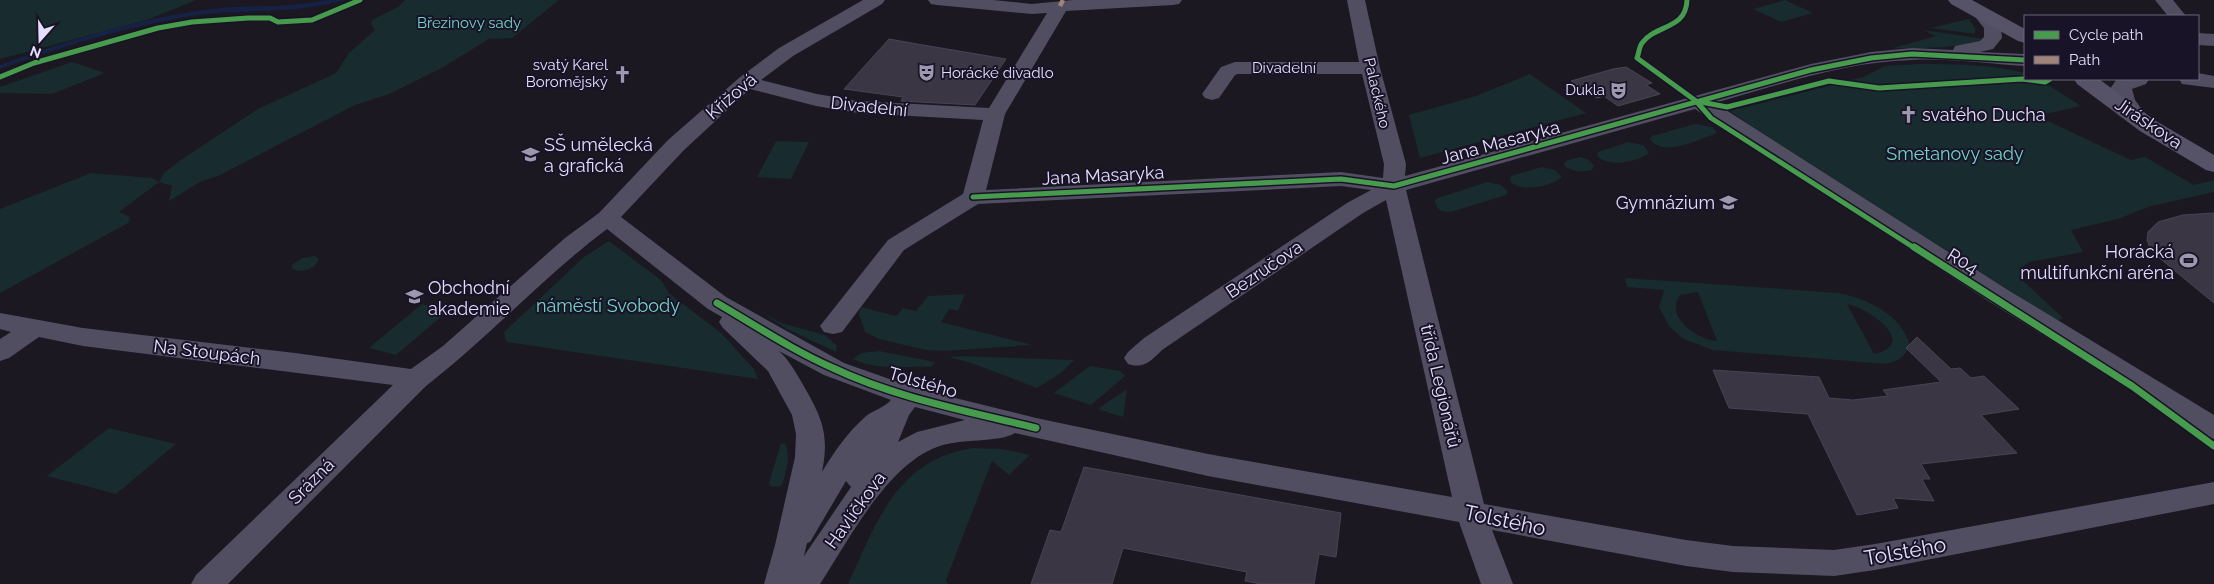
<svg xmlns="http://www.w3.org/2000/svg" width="2214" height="584" viewBox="0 0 2214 584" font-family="Raleway,sans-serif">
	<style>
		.green { fill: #182b2e; fill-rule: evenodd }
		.water { fill: #162245 }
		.building { fill: #3a3643; stroke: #494454 }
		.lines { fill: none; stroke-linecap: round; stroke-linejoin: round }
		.minor { fill: #514e62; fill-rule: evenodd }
		.tertiary { fill: #514e62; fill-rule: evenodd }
		.secondary { fill: #565268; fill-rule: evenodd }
		.quiet { stroke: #a18479; stroke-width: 4.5; stroke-dasharray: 8 4.5; stroke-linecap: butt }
		.cycleway-far1-casing { stroke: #191327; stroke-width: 8 }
		.cycleway-casing { stroke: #191327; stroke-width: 10 }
		.cycleway-far1 { stroke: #469c4c; stroke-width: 5 }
		.cycleway { stroke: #469c4c; stroke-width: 7 }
		.labels { text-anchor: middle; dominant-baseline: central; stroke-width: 4; stroke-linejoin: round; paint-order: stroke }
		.far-park-label { font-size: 15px; fill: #70d4c7; stroke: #191327 }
		.far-poi-label { font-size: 15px; fill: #e4ddfb; stroke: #191327; text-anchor: end }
		.far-street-label { font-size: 15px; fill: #e4ddfb; stroke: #191327 }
		.street-label { font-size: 18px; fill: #e4ddfb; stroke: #191327 }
		.poi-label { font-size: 18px; fill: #e4ddfb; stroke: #191327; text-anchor: start }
		.park-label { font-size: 18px; fill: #70d4c7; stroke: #191327 }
		.near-street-label { font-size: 21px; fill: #e4ddfb; stroke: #191327 }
	</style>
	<rect width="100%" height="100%" fill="#1b1822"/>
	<!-- green -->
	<g class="green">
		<path d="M0,0H196L147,20L0,59Z"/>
		<path d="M405,0H559L512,38L489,39L440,69L389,94L355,105L220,175L200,182L169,201L172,186L159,182L119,212L130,217L128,223L0,293V209L91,173L152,178L159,182L164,173L179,161L258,109L336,73L349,53L375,30L371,24L372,20L398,7Z"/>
		<path d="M1785,0L1813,13L1781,22L1753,9Z"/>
		<path d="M1969,19L1975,28V34L1931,28Z"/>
		<path d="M1923,30L1985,39C1970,48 1912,49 1893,48L1936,36Z"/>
		<path d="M72,62L105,73L52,94L0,93V87Z"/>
		<path d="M1919,64C1954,64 1991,64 2025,73V79H2039L2081,106L2037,116L2131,160L2145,157L2194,185L2214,180V192L2151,206L2118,219L2071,230L2083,252L2029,262L2021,268L2020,278L2063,318L2057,321L1756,129L1730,111L1863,77L1885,66Z"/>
		<path d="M1530,74L1586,113L1420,158L1409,115L1476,96Z"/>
		<path d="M1695,124L1712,127L1717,132L1715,134C1697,140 1663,158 1650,139L1652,136Z"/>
		<path d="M776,141L809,142L791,179L757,177Z"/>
		<path d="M1628,142L1643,145L1649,153C1636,162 1610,168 1597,156L1598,152Z"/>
		<path d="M1580,157L1589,160L1594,165L1592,170L1578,172L1565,167L1564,163L1568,160Z"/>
		<path d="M1542,167L1555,170L1562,177C1551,187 1520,193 1510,181L1511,176L1514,175Z"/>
		<path d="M1487,182L1501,185L1508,192L1506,195L1451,212L1441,211L1436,206L1435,200L1438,198Z"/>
		<path d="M609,241L661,280L669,293L721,333L754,369L758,379L506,342L504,332L584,257Z"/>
		<path d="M315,256L319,259C315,270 301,273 292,269V265L302,258Z"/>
		<path d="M1625,278L1839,293C1868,299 1901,314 1910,345C1905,357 1898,361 1886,364L1712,350L1682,338L1669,326L1659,307L1664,290L1627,287ZM1698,292L1717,341C1698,340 1664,317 1680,295ZM1847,304C1868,308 1920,343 1874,354Z"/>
		<path d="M965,294L958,311L949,309L941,322L1032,345L945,351L926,350L879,339L865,332L859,314L861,307L896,316L903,308L916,311L928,296Z"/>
		<path d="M422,304L448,311L396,355L369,348Z"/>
		<path d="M758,310L781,323L825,335L837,346L836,352L787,329Z"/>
		<path d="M879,351L935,362L931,367C907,366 876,371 853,359L861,353Z"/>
		<path d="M963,356L1074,360L1061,373L1037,388L974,364L949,357Z"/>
		<path d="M1090,366L1120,371L1125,376L1091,405L1054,393Z"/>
		<path d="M1127,389L1123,417L1100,410L1099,408Z"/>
		<path d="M109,428L176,444L116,494L47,476Z"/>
		<path d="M781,443L785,444C792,456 785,474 782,486L771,487L769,483Z"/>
		<path d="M973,448L1002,449L1030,455L1009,475L992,461L946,580L948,584H848C876,523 897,459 973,448Z"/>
	</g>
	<!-- water -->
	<path class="water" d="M326,0H346C325,5 304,9 282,10C254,12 226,11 199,15C136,24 59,47 0,69V65C68,40 141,18 212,9C250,4 289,9 326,0Z"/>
	<!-- building -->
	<g class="building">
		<path d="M889,39L923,45L1006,59L975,105L901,101L903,97L844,89Z"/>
		<path d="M1626,67L1652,83L1646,85L1660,94L1618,106L1604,96L1597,98L1571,81L1613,69Z"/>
		<path d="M2214,213V303L2157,256L2150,248L2147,240L2148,232L2158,222L2183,215Z"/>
		<path d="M1917,337L1951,369L1960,368L1971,378L1984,376L2019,409L1981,415L2017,453L1921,464L1930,479H1922L1934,501L1893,498L1898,508L1857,515L1808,414L1729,408L1713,370L1819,377L1829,398L1853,400L1888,396L1883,390L1941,382L1906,348Z"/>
		<path d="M1084,467L1341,513L1336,557L1319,554L1314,584H1261L1245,581L1247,572L1123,548L1112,584H1031L1050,530L1061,532Z"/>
	</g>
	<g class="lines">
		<!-- minor -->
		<g class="minor">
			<path d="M863,0H885L882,4L793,56L761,80L817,94L858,101L989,108L1047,13L1032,14L937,5L931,4L928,0H993L1032,4L1073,0H1182L1179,4L1173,5L1066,11L1005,114L986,190L1341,172L1383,178L1384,164L1362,74H1238L1235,75L1219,98L1212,100L1205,98L1202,94L1221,67L1235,62H1359L1347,0H1365L1380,68L1406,164L1405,176L1811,64L1871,52L1912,48L1953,50L1955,46L1980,41L1984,37V28L1972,13L1975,9C1991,5 2002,24 2002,38L1993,49L1980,52L2025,54V66C1988,64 1949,58 1911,60C1844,62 1779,85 1715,103L2008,290L2214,415V439L2204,436L1990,302L1695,109L1406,190L1484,504L1686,540L1733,546L1834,550L1875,544L2214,482V504L1875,570L1834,576L1733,572L1686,566L1492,530L1513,584H1481L1459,522L1208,476L1015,433C1000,443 958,438 937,447C886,466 849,540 820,584H764L775,545L795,457L796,434L792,415L768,371L723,328L719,322L722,317L708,309L607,229C543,277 489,337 426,386L228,584H191L196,575L393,385L83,346L39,337L9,358L0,361V339L11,332L0,329V313L83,328L295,353L411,369L443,346L565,238L599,213L668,140L739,78L779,48ZM750,89L816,106L858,113L983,120L963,194L888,240L820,326L824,332L833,334L842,332L904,250L978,204L1341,186L1371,190L1347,203L1144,338L1128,352L1124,358L1128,364C1144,369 1151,361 1162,350L1363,213L1386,200L1452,497L1208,454L1036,418L915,388L844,363L726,297L621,217L684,150ZM779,351L824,375L891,400C884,408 873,410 865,417C847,433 834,452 822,472C830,433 821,416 802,383C795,371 789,360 779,351ZM915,407L965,420L917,432L898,442L909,415ZM846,481L851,487L804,556L807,543L810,542Z"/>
			<path d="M2155,0H2173L2186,16H2168Z"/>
			<path d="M2198,33L2214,34V46L2198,45Z"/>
		</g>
		<!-- tertiary -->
		<g class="tertiary">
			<path d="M2198,73L2214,76V88L2182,84L2179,79H2198Z"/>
			<path d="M2120,79H2149L2146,84L2132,89L2135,100L2148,118L2145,123C2125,128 2114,106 2110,89L2116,80Z"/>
		</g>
		<!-- secondary -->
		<g class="secondary">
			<path d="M1948,0H1972L2025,29V43L2018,41L1951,4Z"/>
			<path d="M2074,79H2099L2156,121L2214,155V172L2206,170L2140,131L2077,84Z"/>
		</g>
		<!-- quiet -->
		<path class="quiet" d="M1060,6L1063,0"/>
		<defs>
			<g id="cycleway-far1">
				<path d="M1687,0C1686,30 1656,24 1642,43C1639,47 1639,53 1637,58L1696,101L1711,118L1916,249"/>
				<path d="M0,77L34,63L158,28L192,22L248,18H270L278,22L312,20L360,0"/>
				<path d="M1701,102L1727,107L1829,81L1879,88L2022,79L2045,82L2050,79"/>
				<path d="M973,197L1341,179L1394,186L1811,70L1871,58L1912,54L2025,60"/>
			</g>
			<g id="cycleway">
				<path d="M1914,247L2132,386L2214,446"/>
				<path d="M717,303C755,325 792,350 833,368C896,398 968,411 1036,428"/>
			</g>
		</defs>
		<!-- cycleway-far1 casing -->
		<use href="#cycleway-far1" class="cycleway-far1-casing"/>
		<!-- cycleway casing -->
		<use href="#cycleway" class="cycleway-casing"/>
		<!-- cycleway-far1 -->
		<use href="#cycleway-far1" class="cycleway-far1"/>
		<!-- cycleway -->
		<use href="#cycleway" class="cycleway"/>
	</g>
	<!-- icons -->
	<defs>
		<symbol id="theatre-bare" viewBox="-9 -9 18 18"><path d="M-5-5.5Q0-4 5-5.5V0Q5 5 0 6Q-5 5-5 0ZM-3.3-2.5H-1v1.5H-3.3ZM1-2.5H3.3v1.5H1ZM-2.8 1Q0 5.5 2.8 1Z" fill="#9e98af" stroke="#191327" stroke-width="2.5" paint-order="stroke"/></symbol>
		<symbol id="church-bare" viewBox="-9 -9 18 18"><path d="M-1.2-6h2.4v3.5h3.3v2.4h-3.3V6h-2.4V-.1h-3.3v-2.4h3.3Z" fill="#9e98af" stroke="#191327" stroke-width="2.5" paint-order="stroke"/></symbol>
		<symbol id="university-bare" viewBox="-9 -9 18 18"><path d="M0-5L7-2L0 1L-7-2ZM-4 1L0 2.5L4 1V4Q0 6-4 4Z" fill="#9e98af" stroke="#191327" stroke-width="2.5" paint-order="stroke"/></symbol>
		<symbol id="stadium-bare" viewBox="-9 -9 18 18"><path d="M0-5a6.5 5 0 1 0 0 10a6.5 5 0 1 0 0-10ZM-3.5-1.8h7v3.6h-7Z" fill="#9e98af" stroke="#191327" stroke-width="2.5" paint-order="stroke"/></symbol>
	</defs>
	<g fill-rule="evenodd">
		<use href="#theatre-bare" x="914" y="60" width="25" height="25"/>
		<use href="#church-bare" x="610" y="62" width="25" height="25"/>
		<use href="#theatre-bare" x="1606" y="78" width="25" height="25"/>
		<use href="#church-bare" x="1896" y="102" width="25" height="25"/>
		<use href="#university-bare" x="518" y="142" width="25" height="25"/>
		<use href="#university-bare" x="1716" y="190" width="25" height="25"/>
		<use href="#stadium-bare" x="2176" y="248" width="25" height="25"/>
		<use href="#university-bare" x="402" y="284" width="25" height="25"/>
	</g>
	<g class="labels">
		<!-- far-park labels -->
		<g class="far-park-label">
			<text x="469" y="23">Březinovy sady</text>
		</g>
		<!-- far-poi labels -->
		<g class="far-poi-label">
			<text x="608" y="65">svatý Karel<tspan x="608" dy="17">Boromějský</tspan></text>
			<text x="941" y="73" text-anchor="start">Horácké divadlo</text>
			<text x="1605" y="90">Dukla</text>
		</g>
		<!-- far-street labels -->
		<g class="far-street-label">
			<text x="1284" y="68">Divadelní</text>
			<text transform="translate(1377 93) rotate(77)">Palackého</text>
		</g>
		<!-- street labels -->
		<g class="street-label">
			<text transform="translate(731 96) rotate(-41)">Křížová</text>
			<text transform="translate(869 106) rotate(6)">Divadelní</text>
			<text transform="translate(2149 123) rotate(34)">Jiráskova</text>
			<text transform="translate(1500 142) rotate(-15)">Jana Masaryka</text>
			<text transform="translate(1103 175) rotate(-3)">Jana Masaryka</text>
			<text transform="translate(1963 261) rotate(32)">R04</text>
			<text transform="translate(1264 269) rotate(-34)">Bezručova</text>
			<text transform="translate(207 352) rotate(7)">Na Stoupách</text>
			<text transform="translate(923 382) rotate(16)">Tolstého</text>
			<text transform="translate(1441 386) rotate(77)">třída Legionářů</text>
			<text transform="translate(311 481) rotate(-45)">Srázná</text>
			<text transform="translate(855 510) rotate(-54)">Havlíčkova</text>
		</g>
		<!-- poi labels -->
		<g class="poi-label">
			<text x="1922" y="114">svatého Ducha</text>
			<text x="544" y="144">SŠ umělecká<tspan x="544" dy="21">a grafická</tspan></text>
			<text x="1715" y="202" text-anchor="end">Gymnázium</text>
			<text x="2174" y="251" text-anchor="end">Horácká<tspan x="2174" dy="21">multifunkční aréna</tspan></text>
			<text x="428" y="287">Obchodní<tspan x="428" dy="21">akademie</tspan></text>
		</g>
		<!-- park labels -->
		<g class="park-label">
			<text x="1955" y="153">Smetanovy sady</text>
			<text x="608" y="305">náměstí Svobody</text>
		</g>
		<!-- near-street labels -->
		<g class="near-street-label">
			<text transform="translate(1505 520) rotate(12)">Tolstého</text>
			<text transform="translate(1905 551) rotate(-10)">Tolstého</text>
		</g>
	</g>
	<!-- legend -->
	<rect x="2024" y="15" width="175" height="65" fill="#191327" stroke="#6a647c"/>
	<rect x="2034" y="31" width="25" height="8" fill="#469c4c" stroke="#6a647c"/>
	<text x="2069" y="40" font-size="15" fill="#e4ddfb">Cycle path</text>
	<rect x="2034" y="56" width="25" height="8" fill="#a18479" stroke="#6a647c"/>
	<text x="2069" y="65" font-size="15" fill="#e4ddfb">Path</text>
	<!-- north arrow -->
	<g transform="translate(40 40) rotate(200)" stroke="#191327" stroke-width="4" paint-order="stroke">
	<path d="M0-4L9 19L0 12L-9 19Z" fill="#e4ddfb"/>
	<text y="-8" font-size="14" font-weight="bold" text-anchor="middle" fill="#e4ddfb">N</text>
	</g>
</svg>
